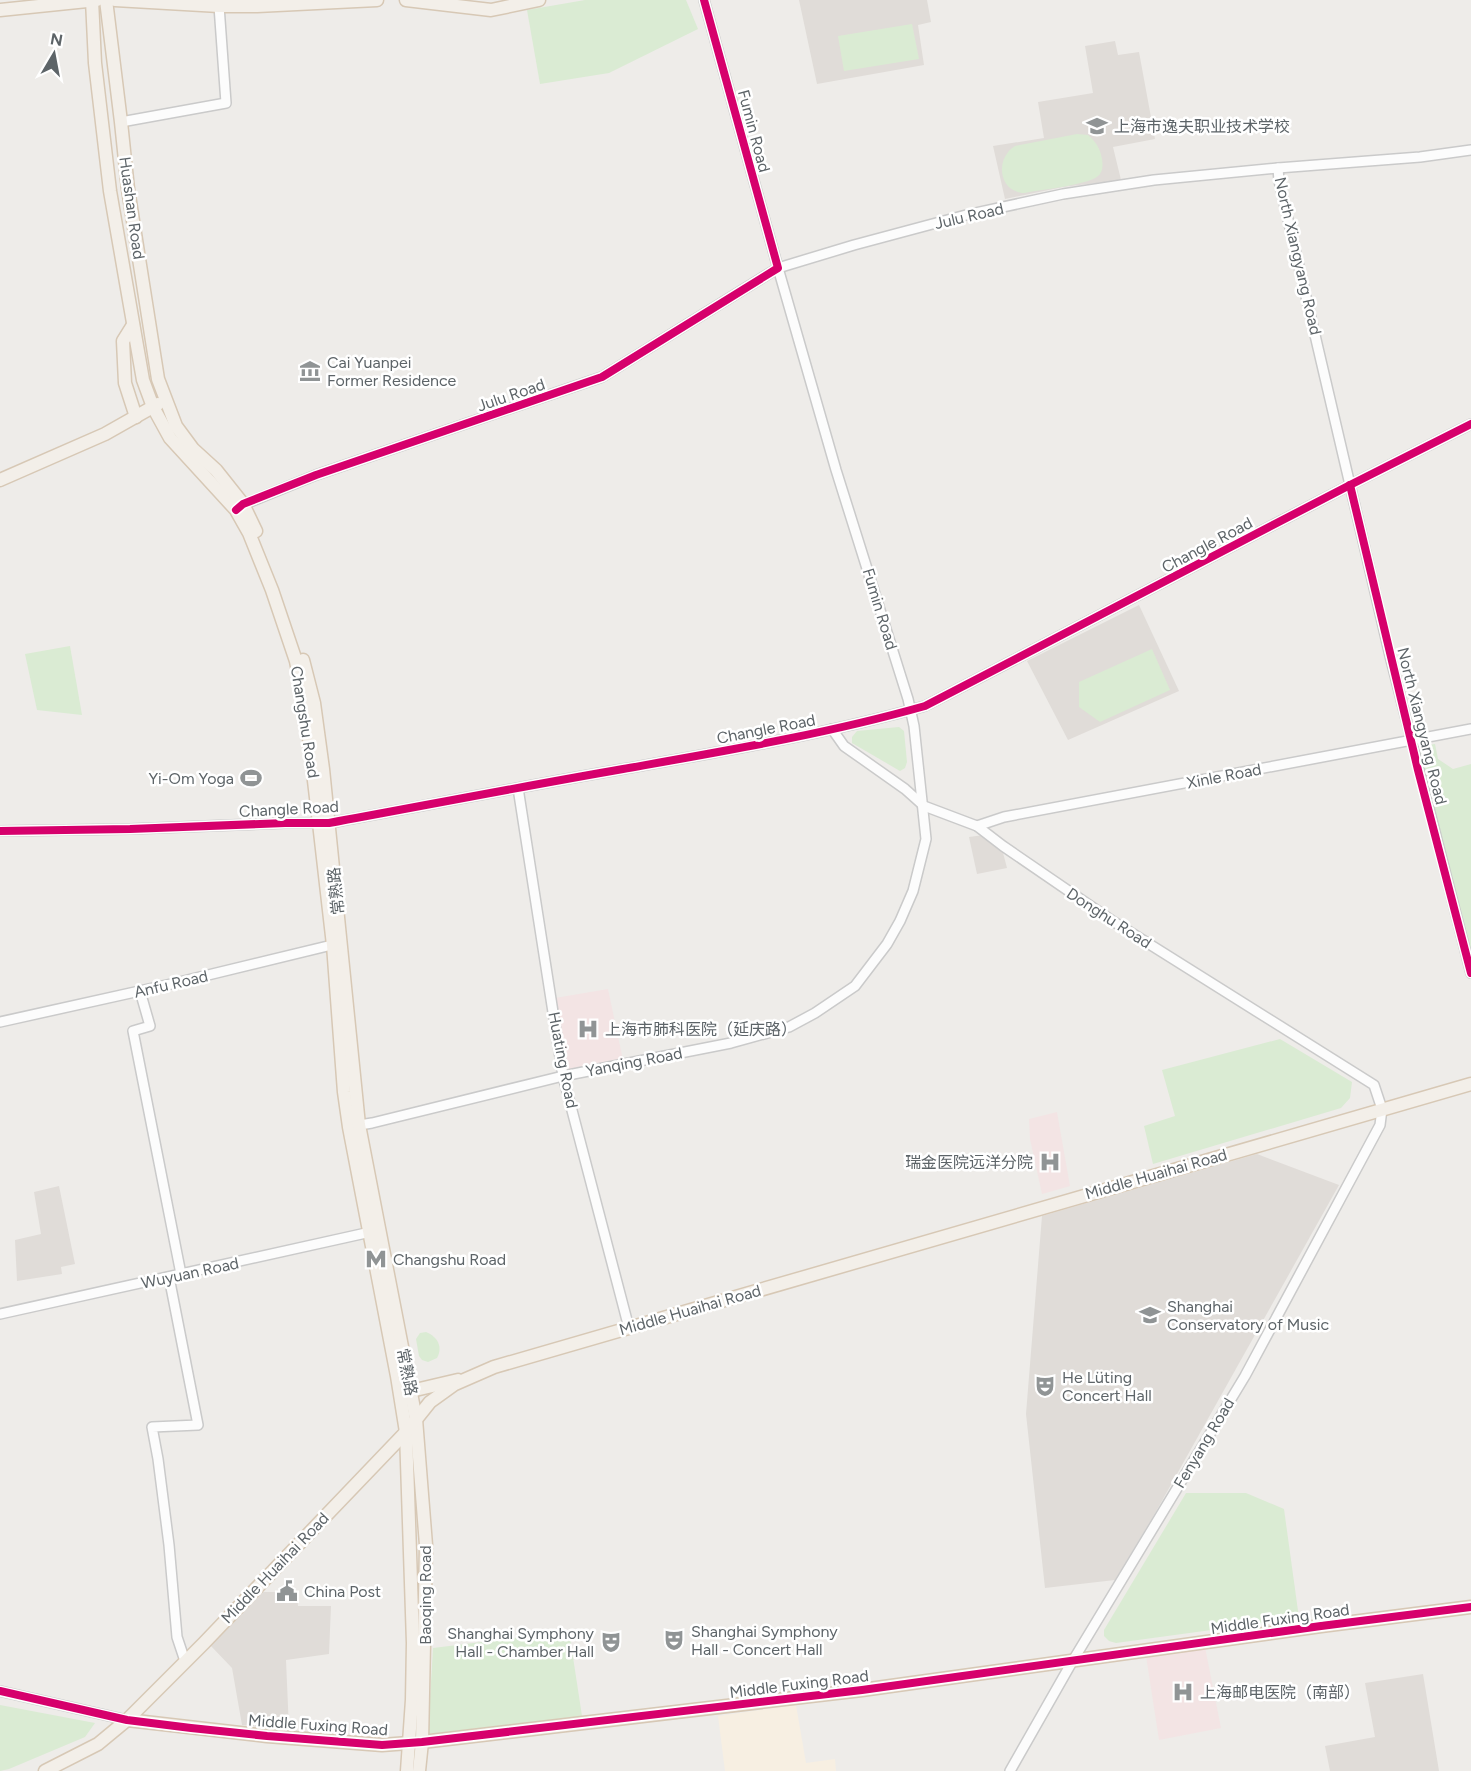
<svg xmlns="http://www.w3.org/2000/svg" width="1471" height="1771" viewBox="0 0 1471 1771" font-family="Figtree,'Noto Sans SC',sans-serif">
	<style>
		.commercial { fill: #f7efe2 }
		.education { fill: #e0dcd8 }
		.medical { fill: #f3e4e4 }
		.green { fill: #daebd3 }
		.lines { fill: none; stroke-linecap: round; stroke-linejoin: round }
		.minor-casing { stroke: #cacaca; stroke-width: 12 }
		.major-casing { stroke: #d7c8b5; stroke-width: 15 }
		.minor { stroke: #fcfcfc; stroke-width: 9 }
		.major { stroke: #f3efe9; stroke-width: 12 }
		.cycleway-casing { stroke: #fff; stroke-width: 11 }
		.cycleway { stroke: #d6006c; stroke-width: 8 }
		.labels { text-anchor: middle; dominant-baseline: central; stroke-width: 5; stroke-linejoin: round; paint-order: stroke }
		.poi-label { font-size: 16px; fill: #5d6468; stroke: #fff; text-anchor: start }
		.street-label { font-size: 16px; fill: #5d6468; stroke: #fff }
	</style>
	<rect width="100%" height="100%" fill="#eeece9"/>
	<!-- commercial -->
	<path class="commercial" d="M796,1705L806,1763L835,1759L836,1771H725L718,1716Z"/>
	<!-- education -->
	<g class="education">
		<path d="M799,0H927L931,22L918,25L924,65L817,84Z"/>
		<path d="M1115,41L1118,55L1139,52L1155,139L1113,147L1121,180L1063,187L1005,199L993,146L1044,138L1038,102L1093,93L1085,46Z"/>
		<path d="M1139,605L1179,691L1068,740L1027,661Z"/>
		<path d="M984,835L1002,849L1007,868L977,874L969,837Z"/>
		<path d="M1257,1154L1339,1185L1154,1515L1115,1580L1045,1588L1026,1414L1042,1216Z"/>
		<path d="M59,1186L75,1264L61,1267L62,1274L17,1281L15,1240L41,1234L34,1192Z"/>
		<path d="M261,1592H297L298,1606H331L329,1654L286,1660L289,1730L242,1725L232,1668L210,1645Z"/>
		<path d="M1423,1674L1439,1771H1330L1325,1746L1375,1737L1365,1683Z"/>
	</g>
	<!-- medical -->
	<g class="medical">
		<path d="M608,989L623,1060L566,1072L555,998Z"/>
		<path d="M1057,1112L1070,1186L1042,1194L1030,1139L1029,1119Z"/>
		<path d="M1205,1647L1221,1728L1159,1740L1146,1656Z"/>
	</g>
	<!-- green -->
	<g class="green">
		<path d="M585,0H686L698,29L609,73L540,84L527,10Z"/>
		<path d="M912,24L919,59L844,71L838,36Z"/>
		<path d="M1077,134L1088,135C1096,142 1100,148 1102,159C1103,165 1103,172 1098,176C1088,185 1039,190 1024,193C998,192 995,158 1015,146Z"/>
		<path d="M70,646L82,715L37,710L25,654Z"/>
		<path d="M1152,649L1170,690L1100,722L1079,707V682Z"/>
		<path d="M899,727L904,731L907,762L905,768L900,771L852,743V737L857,731Z"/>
		<path d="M1435,744L1438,759L1453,769L1471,764V963L1417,753L1422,746Z"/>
		<path d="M1280,1039L1352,1082L1350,1098L1341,1108L1153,1164L1144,1126L1175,1116L1162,1070Z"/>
		<path d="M426,1332C438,1337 443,1347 437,1358L428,1362L422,1360L419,1356L416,1339L420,1333Z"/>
		<path d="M1186,1493H1246L1284,1509L1299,1618L1116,1643L1109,1641L1104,1636V1630Z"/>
		<path d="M569,1631L582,1716L428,1734L433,1648Z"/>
		<path d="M0,1705L95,1723L85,1737L9,1769L0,1771Z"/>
	</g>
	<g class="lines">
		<defs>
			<g id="minor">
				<path d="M121,122L226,103L219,6"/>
				<path d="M1278,168L1279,181L1390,656L1471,973"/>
				<path d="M240,506L316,475L602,377L778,268L854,245L966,215L1063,194L1154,180L1278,168L1420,157L1471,150"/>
				<path d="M832,729L844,746L905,789L924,806L977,826L1003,846L1111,920L1374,1085L1382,1109L1380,1125L1245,1376L1072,1662L1010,1771"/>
				<path d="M518,788L563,1076L629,1328"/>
				<path d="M977,826L1004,817L1471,729"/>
				<path d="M0,831L130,829L285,823H329C427,805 525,786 623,769C725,751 826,734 925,706L1350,485L1471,424"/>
				<path d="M140,991L150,1026L133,1031L181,1274"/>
				<path d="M0,1022L171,984L336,944"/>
				<path d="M353,1126L372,1123L563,1076L731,1043L789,1027L815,1013L855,986L887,944L900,921L913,891L926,839L914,726L908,699L836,470L778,268L704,0"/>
				<path d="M169,1277L198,1425L152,1427L158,1459L169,1545L177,1637L185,1661"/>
				<path d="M0,1314L375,1231"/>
				<path d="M0,1691L127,1720"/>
			</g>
			<g id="major">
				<path d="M92,0L95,63L110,191L143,380L153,407L170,438L236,510L249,533L272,590L296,661L306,713L319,823L333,945L344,1092L349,1127L397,1376L406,1432L413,1643L412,1700L407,1771"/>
				<path d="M106,0L121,122L128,189L158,379L176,426L193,449L216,470L243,504L256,531"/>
				<path d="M115,0L219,6H257L377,0"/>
				<path d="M406,0L491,10L539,0"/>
				<path d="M0,10L97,0"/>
				<path d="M133,325L123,341L125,383L136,417"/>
				<path d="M0,480L105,434L158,404"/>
				<path d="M303,660L314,703L323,769L359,1125L416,1419L426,1545L422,1742L419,1771"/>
				<path d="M411,1391L458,1380"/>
				<path d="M127,1720L267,1736L382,1745L422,1742L862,1690L1321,1626L1471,1607"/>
				<path d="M45,1771L98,1744L127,1720L204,1643L406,1432L430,1402L455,1384L494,1367L1471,1084"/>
			</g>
		</defs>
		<!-- minor casing -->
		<use href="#minor" class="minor-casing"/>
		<!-- major casing -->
		<use href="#major" class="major-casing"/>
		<!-- minor -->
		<use href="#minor" class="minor"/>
		<!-- major -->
		<use href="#major" class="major"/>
		<defs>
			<g id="cycleway">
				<path d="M1350,485L1418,770L1471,973"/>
				<path d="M236,510L243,504L316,475L602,377L778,268L704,0"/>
				<path d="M0,831L130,829L285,823H329C427,805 525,786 623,769C725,751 826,734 925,706L1350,485L1471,424"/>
				<path d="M0,1691L127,1720L191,1728L267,1736L382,1745L422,1742L862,1690L1321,1626L1471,1607"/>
			</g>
		</defs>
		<!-- cycleway casing -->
		<use href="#cycleway" class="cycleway-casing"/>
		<!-- cycleway -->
		<use href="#cycleway" class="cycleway"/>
	</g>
	<!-- icons -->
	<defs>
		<symbol id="school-bare" viewBox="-9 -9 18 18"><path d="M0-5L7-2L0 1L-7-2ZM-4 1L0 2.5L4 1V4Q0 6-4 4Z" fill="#909495" stroke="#fff" stroke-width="2.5" paint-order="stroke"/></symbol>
		<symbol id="museum-bare" viewBox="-9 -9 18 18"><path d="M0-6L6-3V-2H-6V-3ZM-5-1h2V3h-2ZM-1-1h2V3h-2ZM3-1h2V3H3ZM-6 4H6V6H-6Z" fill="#909495" stroke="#fff" stroke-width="2.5" paint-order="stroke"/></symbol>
		<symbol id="stadium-bare" viewBox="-9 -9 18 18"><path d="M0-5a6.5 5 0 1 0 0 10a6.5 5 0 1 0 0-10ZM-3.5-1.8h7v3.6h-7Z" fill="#909495" stroke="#fff" stroke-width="2.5" paint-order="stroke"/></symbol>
		<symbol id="hospital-bare" viewBox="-9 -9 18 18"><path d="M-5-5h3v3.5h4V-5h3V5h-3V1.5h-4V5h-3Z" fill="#909495" stroke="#fff" stroke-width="2.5" paint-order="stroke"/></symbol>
		<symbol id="metro-bare" viewBox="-9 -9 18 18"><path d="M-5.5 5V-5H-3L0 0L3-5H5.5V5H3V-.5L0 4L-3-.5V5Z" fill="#909495" stroke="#fff" stroke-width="2.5" paint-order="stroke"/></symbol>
		<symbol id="university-bare" viewBox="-9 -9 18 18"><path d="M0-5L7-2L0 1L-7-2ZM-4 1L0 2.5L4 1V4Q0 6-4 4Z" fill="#909495" stroke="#fff" stroke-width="2.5" paint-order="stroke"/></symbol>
		<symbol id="theatre-bare" viewBox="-9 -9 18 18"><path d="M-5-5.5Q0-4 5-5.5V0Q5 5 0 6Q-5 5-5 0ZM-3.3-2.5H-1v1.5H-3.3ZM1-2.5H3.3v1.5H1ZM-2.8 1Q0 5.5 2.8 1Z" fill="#909495" stroke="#fff" stroke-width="2.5" paint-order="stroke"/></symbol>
		<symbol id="civic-bare" viewBox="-9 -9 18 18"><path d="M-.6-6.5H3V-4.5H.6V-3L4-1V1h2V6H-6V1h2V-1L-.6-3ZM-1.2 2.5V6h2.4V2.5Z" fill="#909495" stroke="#fff" stroke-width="2.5" paint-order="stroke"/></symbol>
	</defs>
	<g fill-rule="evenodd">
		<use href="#school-bare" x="1082" y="111" width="30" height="30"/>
		<use href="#museum-bare" x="295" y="356" width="30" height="30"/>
		<use href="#stadium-bare" x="236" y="763" width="30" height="30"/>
		<use href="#hospital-bare" x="573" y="1014" width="30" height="30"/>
		<use href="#hospital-bare" x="1035" y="1147" width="30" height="30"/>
		<use href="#metro-bare" x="361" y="1244" width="30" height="30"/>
		<use href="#university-bare" x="1135" y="1300" width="30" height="30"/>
		<use href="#theatre-bare" x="1030" y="1371" width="30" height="30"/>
		<use href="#civic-bare" x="272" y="1576" width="30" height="30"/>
		<use href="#theatre-bare" x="659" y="1625" width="30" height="30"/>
		<use href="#theatre-bare" x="596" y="1627" width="30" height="30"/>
		<use href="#hospital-bare" x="1168" y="1677" width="30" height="30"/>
	</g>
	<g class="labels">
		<!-- poi labels -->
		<g class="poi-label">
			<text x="1114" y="126">上海市逸夫职业技术学校</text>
			<text x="327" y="362">Cai Yuanpei<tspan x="327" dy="18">Former Residence</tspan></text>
			<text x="234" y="778" text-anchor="end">Yi-Om Yoga</text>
			<text x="605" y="1029">上海市肺科医院（延庆路）</text>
			<text x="1033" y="1162" text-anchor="end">瑞金医院远洋分院</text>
			<text x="393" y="1259">Changshu Road</text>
			<text x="1167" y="1306">Shanghai<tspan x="1167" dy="18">Conservatory of Music</tspan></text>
			<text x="1062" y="1377">He Lüting<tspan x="1062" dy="18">Concert Hall</tspan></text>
			<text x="304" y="1591">China Post</text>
			<text x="691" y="1631">Shanghai Symphony<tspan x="691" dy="18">Hall - Concert Hall</tspan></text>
			<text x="594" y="1633" text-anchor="end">Shanghai Symphony<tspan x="594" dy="18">Hall - Chamber Hall</tspan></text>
			<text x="1200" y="1692">上海邮电医院（南部）</text>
		</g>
		<!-- street labels -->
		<g class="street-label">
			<text transform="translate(754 131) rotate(75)">Fumin Road</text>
			<text transform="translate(132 208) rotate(82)">Huashan Road</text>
			<text transform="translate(969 216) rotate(-13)">Julu Road</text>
			<text transform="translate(1298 256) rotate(77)">North Xiangyang Road</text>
			<text transform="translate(511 395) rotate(-19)">Julu Road</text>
			<text transform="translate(1207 545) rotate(-28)">Changle Road</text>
			<text transform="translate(880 609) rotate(73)">Fumin Road</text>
			<text transform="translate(305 722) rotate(81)">Changshu Road</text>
			<text transform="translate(1422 726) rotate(76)">North Xiangyang Road</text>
			<text transform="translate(766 729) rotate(-11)">Changle Road</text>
			<text transform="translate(1224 776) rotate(-11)">Xinle Road</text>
			<text transform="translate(289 809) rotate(-3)">Changle Road</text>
			<text transform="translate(336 891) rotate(-96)">常熟路</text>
			<text transform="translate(1109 918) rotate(33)">Donghu Road</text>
			<text transform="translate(171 984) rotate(-13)">Anfu Road</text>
			<text transform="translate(563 1060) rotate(79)">Huating Road</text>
			<text transform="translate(634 1062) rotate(-11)">Yanqing Road</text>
			<text transform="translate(1156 1174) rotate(-16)">Middle Huaihai Road</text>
			<text transform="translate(190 1273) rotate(-12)">Wuyuan Road</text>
			<text transform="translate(690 1310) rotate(-16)">Middle Huaihai Road</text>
			<text transform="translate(407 1372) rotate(79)">常熟路</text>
			<text transform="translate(1204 1443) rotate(-59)">Fenyang Road</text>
			<text transform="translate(275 1568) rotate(-46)">Middle Huaihai Road</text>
			<text transform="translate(425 1595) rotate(-90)">Baoqing Road</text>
			<text transform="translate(1280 1619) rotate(-8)">Middle Fuxing Road</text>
			<text transform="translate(799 1684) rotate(-7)">Middle Fuxing Road</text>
			<text transform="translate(318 1725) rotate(4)">Middle Fuxing Road</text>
		</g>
	</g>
	<!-- north arrow -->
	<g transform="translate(54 54) rotate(10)" stroke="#ffffff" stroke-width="4.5" paint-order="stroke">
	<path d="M0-4.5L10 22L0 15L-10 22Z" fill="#5d6468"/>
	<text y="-9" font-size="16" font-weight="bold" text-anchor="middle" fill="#5d6468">N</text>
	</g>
</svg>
